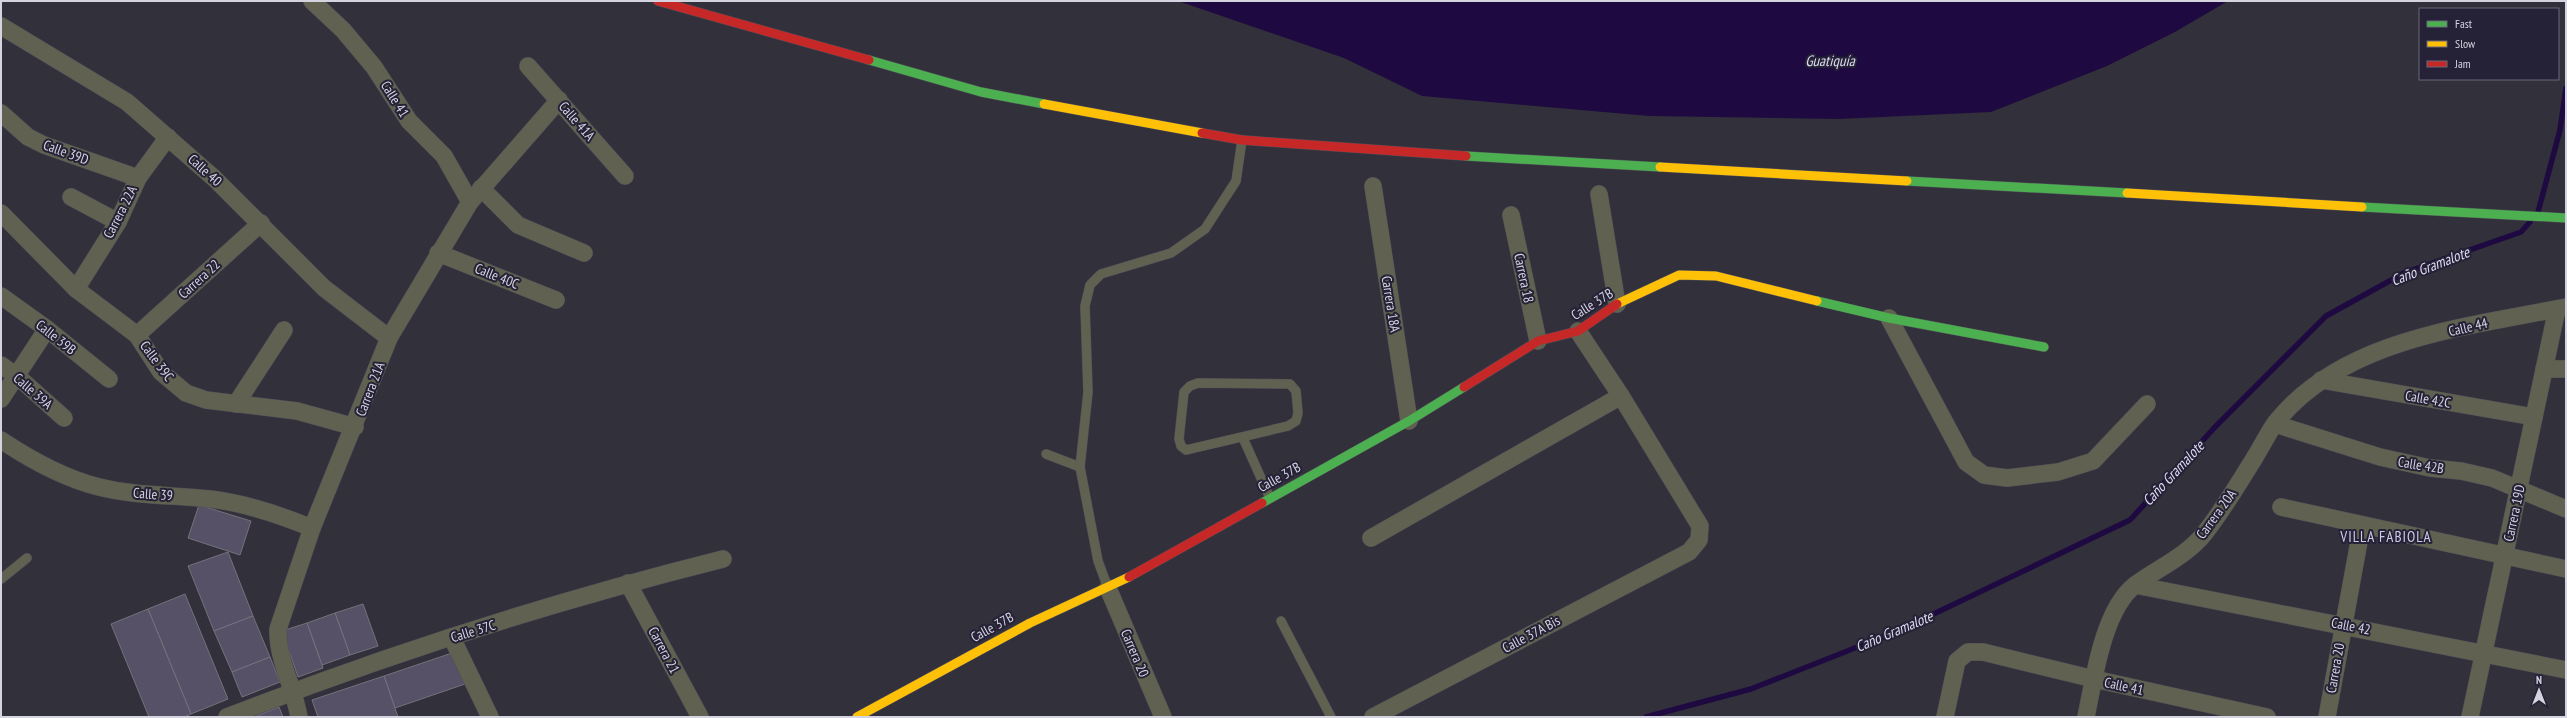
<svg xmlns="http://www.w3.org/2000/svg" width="2567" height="718" viewBox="0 0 2567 718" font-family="'PT Sans Narrow',sans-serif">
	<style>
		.water { fill: #1e0a41 }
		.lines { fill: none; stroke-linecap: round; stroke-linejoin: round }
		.stream { stroke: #1e0a41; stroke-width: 5.5 }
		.building { fill: #565166; stroke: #74727c }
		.lane-casing { stroke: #504e58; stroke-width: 10 }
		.street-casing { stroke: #504e58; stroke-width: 18 }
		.fast-casing { stroke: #504e58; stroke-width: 10 }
		.slow-casing { stroke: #504e58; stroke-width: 10 }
		.jam-casing { stroke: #504e58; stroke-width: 10 }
		.lane { stroke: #606150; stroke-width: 9 }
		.street { stroke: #606150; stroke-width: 17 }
		.fast { stroke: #4caf50; stroke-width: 9 }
		.slow { stroke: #ffc107; stroke-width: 9 }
		.jam { stroke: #c62828; stroke-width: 9 }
		.labels { text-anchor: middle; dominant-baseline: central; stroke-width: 4; stroke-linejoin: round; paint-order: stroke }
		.street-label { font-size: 14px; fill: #d4d3e0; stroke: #252136 }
		.water-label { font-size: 15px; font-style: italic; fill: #dedbf2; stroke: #252136 }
		.neighbourhood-label { font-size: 15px; letter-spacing: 1px; fill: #cfcbe7; stroke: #252136 }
	</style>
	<rect width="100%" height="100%" fill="#32303b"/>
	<!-- water -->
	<path class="water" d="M1178,1H2228L2175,32L2107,66L1991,112L1838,119L1649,116L1422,96L1344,58Z"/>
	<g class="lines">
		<!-- stream -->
		<g class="stream">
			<path d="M2538,212L2560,130L2566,88"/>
			<path d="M1646,717L1751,689L1898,631L2130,520L2216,426L2326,316L2404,273L2521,232L2530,222"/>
		</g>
	</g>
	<!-- building -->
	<g class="building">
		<path d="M199,505L251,521L240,555L188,538Z"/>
		<path d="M228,552L253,616L214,631L188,566Z"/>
		<path d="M185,594L228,699L191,714L148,609Z"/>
		<path d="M363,604L378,646L350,655L335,613Z"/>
		<path d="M148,609L191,714L184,717H149L111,624Z"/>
		<path d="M335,613L350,655L322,665L307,623Z"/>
		<path d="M253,616L270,657L232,672L214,631Z"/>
		<path d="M307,623L323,668L298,677L282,631Z"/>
		<path d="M455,652L465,684L395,708L384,676Z"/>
		<path d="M270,657L280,682L242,697L232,672Z"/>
		<path d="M384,676L398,717H318L312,700Z"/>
		<path d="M279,707L283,717H254Z"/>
	</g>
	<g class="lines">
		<defs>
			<g id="lane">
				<path d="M1198,383L1290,384L1296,391L1298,413L1296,421L1288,426L1186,450L1181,446L1179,439L1184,392L1190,386Z"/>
				<path d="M1243,438L1270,498"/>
				<path d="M1046,454L1080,467"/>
				<path d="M1,579L27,558"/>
				<path d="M1108,588L1098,561L1080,467L1088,392L1085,306L1090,285L1101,274L1171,253L1205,229L1236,181L1242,140"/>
				<path d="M1281,621L1331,717"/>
			</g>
			<g id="street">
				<path d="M312,1L343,30L374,67L409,121L444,156L470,202"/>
				<path d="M1,26L127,102L215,179L324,288L389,338"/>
				<path d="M528,66L625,176"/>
				<path d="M1,113L28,137L44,145L138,178"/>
				<path d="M1373,186L1409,421"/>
				<path d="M481,188L518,225L584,253"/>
				<path d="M1599,194L1617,304"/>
				<path d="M71,197L118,222"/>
				<path d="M1,213L76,289L137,335L161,372L186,393L206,400L297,411L355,427"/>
				<path d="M1511,215L1538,341"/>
				<path d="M438,253L556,300"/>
				<path d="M76,289L118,222L138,178L168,137"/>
				<path d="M1,296L47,329L109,379"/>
				<path d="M1889,318L1966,462L1984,475L2007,478L2058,472L2093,461L2147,404"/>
				<path d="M137,335L261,223"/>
				<path d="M1,365L18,377L64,418"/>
				<path d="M2544,369H2566"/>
				<path d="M2321,380L2534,417"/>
				<path d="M1,399L47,329"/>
				<path d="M236,404L284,330"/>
				<path d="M2275,424L2380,457L2430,468L2461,471L2492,478L2566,509"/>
				<path d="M1,440C31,460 63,478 99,487C136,496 173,495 210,499C246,503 280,515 312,528"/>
				<path d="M2281,507L2566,569"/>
				<path d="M1371,538L1621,396L1578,331"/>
				<path d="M628,583L700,717"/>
				<path d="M2135,585L2566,670"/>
				<path d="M1108,588L1163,717"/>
				<path d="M452,638L490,717"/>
				<path d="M227,717C388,654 555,601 723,559"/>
				<path d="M299,717C294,687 277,659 278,629L312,528L389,338L470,202L559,100"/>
				<path d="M1373,717L1689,552L1699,540L1700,526L1621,396"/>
				<path d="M1945,717L1957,661L1968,652H1983L2094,679L2267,717"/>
				<path d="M2086,717C2094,679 2103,610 2135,585C2158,568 2185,557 2204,534C2223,510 2239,483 2255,457C2262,446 2268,433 2276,422C2344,338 2467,327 2566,307"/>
				<path d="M2327,717L2362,525"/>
				<path d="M2470,717L2557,309"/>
			</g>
			<g id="fast">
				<path d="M869,60L981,92L1044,104"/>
				<path d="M1466,156L1660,167"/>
				<path d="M1907,181L2127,193"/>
				<path d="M2362,207L2566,218"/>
				<path d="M1817,301L1889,318L2044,347"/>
				<path d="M1262,503L1409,421L1464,387"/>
			</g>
			<g id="slow">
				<path d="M1044,104L1202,133"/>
				<path d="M1660,167L1907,181"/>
				<path d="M2127,193L2362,207"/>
				<path d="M1617,304L1679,275L1716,276L1817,301"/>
				<path d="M857,717L1030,623L1129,577"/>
			</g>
			<g id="jam">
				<path d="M658,1L869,60"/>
				<path d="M1202,133L1242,140L1466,156"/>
				<path d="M1464,387L1538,341L1578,331L1617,304"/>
				<path d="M1129,577L1262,503"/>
			</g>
		</defs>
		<!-- lane casing -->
		<use href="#lane" class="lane-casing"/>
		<!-- street casing -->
		<use href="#street" class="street-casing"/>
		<!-- fast casing -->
		<use href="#fast" class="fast-casing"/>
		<!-- slow casing -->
		<use href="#slow" class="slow-casing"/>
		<!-- jam casing -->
		<use href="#jam" class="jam-casing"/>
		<!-- lane -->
		<use href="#lane" class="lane"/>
		<!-- street -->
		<use href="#street" class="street"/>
		<!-- fast -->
		<use href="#fast" class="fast"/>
		<!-- slow -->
		<use href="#slow" class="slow"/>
		<!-- jam -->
		<use href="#jam" class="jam"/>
	</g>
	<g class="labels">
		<!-- street labels -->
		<g class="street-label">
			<text transform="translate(395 99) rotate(58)">Calle 41</text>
			<text transform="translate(577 121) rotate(49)">Calle 41A</text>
			<text transform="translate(66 152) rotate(20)">Calle 39D</text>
			<text transform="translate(205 170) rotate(42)">Calle 40</text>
			<text transform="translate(120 212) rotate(-63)">Carrera 22A</text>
			<text transform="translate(497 276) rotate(22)">Calle 40C</text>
			<text transform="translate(1524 278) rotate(78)">Carrera 18</text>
			<text transform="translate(199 279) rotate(-42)">Carrera 22</text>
			<text transform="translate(1391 304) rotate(81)">Carrera 18A</text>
			<text transform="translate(1592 304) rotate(-32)">Calle 37B</text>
			<text transform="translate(2468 327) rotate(-13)">Calle 44</text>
			<text transform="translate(56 337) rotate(38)">Calle 39B</text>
			<text transform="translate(157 361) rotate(53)">Calle 39C</text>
			<text transform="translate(370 389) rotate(-69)">Carrera 21A</text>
			<text transform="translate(33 391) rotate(41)">Calle 39A</text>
			<text transform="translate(2428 399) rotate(10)">Calle 42C</text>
			<text transform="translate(2421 465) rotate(9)">Calle 42B</text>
			<text transform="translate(1279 477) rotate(-29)">Calle 37B</text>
			<text transform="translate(153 494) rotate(4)">Calle 39</text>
			<text transform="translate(2514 513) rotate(-78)">Carrera 19D</text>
			<text transform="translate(2216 514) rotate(-54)">Carrera 20A</text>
			<text transform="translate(2351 626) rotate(11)">Calle 42</text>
			<text transform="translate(992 627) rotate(-29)">Calle 37B</text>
			<text transform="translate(473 631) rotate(-17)">Calle 37C</text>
			<text transform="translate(1531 634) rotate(-28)">Calle 37A Bis</text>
			<text transform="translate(664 650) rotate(62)">Carrera 21</text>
			<text transform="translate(1135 653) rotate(67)">Carrera 20</text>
			<text transform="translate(2335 668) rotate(-80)">Carrera 20</text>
			<text transform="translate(2124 686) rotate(12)">Calle 41</text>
		</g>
		<!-- water labels -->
		<g class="water-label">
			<text x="1830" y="60">Guatiquía</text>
			<text transform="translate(2430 266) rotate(-21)">Caño Gramalote</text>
			<text transform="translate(2173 473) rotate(-47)">Caño Gramalote</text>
			<text transform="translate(1894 631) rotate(-23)">Caño Gramalote</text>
		</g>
		<!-- neighbourhood labels -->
		<g class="neighbourhood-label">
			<text x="2386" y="536">VILLA FABIOLA</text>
		</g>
	</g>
	<!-- border -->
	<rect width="2567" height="718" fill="none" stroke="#d4d3e0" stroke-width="4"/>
	<!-- legend -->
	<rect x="2419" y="8" width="140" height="72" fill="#252136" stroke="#6b687a"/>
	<rect x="2427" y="21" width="20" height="6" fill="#4caf50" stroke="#6b687a"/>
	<text x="2455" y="28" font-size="12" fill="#d4d3e0">Fast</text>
	<rect x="2427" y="41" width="20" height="6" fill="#ffc107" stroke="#6b687a"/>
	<text x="2455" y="48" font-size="12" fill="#d4d3e0">Slow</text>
	<rect x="2427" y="61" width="20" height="6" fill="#c62828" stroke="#6b687a"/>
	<text x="2455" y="68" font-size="12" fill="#d4d3e0">Jam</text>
	<!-- north arrow -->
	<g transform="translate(2539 690)" stroke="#252136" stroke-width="3" paint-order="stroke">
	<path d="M0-3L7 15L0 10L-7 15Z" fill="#d4d3e0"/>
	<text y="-6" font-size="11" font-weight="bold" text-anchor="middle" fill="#d4d3e0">N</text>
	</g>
</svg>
